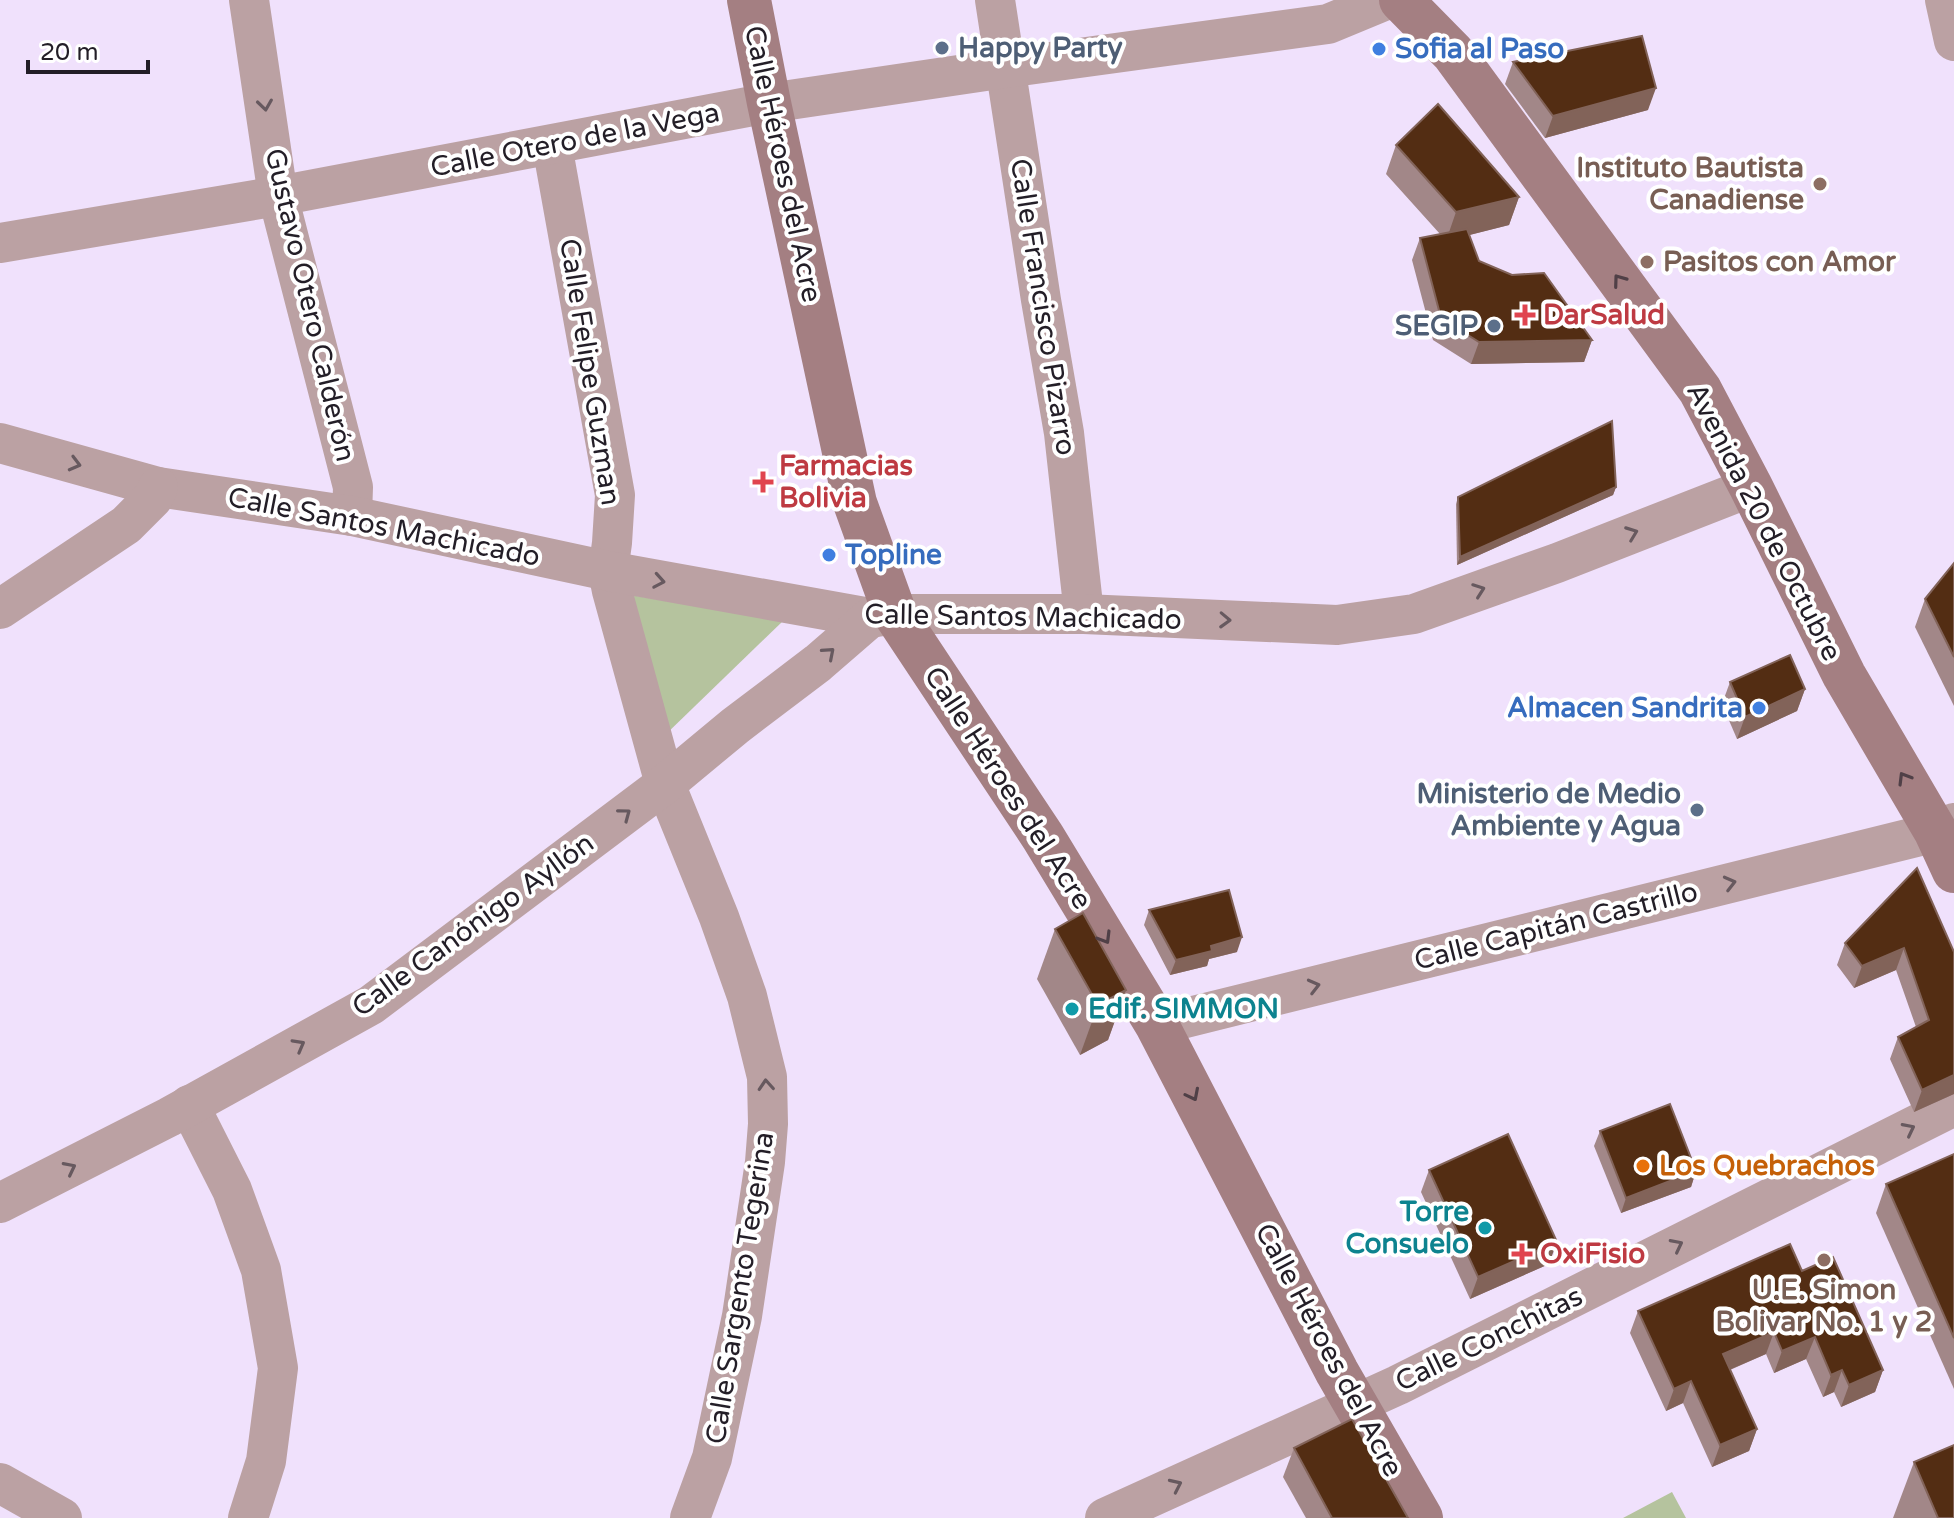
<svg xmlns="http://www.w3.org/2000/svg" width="1954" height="1518" viewBox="0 0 1954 1518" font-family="'Varela Round',sans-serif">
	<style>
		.green { fill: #b5c39e }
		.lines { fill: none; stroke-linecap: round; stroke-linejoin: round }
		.street { stroke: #bba1a3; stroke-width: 40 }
		.secondary { stroke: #a47f82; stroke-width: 44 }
		.wall { fill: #a28788 }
		.shaded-wall { fill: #826359 }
		.building { fill: #532d13; stroke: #826359; stroke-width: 2 }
		.oneway { stroke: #67595f }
		.oneway2 { stroke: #504047 }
		.service-dot { fill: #5c6f8a; stroke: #fff; stroke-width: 3 }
		.shop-dot { fill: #3f7fe0; stroke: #fff; stroke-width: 3 }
		.education-dot { fill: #8d6e63; stroke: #fff; stroke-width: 3 }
		.health-dot { fill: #e0444e; stroke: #fff; stroke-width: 3 }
		.culture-dot { fill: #0f9aa8; stroke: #fff; stroke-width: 3 }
		.food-dot { fill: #e8710a; stroke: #fff; stroke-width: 3 }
		.labels { text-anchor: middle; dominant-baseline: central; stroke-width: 8; stroke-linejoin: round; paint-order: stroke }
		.service-label { font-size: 28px; font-weight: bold; fill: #4e5e75; stroke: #fff; text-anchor: end }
		.shop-label { font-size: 28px; font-weight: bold; fill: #366cbe; stroke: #fff; text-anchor: start }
		.street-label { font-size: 28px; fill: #231e27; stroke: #fff }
		.education-label { font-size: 28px; font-weight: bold; fill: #785e54; stroke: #fff; text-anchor: end }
		.health-label { font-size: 28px; font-weight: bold; fill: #be3a42; stroke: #fff; text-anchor: start }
		.culture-label { font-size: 28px; font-weight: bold; fill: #0d838f; stroke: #fff; text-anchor: start }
		.food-label { font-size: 28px; font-weight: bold; fill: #c56008; stroke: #fff; text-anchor: start }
	</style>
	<rect width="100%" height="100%" fill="#f0e1fc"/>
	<!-- green -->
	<g class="green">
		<path d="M631,595L783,621L662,738Z"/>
		<path d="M1672,1492L1686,1518H1623Z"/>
	</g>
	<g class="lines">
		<!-- street -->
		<g class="street">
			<path d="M249,0L278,196L353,487L352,516"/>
			<path d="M995,0L1041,300L1064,433L1084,614"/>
			<path d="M1945,0L1954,41"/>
			<path d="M552,145L615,495L612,543L608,571L612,591L665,784L719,917L747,996L767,1077L768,1124L765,1162L742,1316L712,1458L690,1518"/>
			<path d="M0,243L278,196L769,103L1006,68L1328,24L1386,0"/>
			<path d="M0,443L158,487L352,516L608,571L870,618L895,614H1084L1337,625L1414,614L1557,563L1751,487"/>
			<path d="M0,609L126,525L153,498L158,487"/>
			<path d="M1157,1025L1936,832L1954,823"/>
			<path d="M189,1105L232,1190L261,1270L278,1368L266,1461L248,1518"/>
			<path d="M0,1203L169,1117L371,1005L665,784L735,726L818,663L870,618"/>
			<path d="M0,1483L62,1518"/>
			<path d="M1105,1518L1398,1385L1954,1106"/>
		</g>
		<!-- secondary -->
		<g class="secondary">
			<path d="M749,0L769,103L855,503L895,614L1043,837L1157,1025L1337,1372L1421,1518"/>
			<path d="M1401,0L1453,53L1700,390L1751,487L1844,675L1936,832L1954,871"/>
		</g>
	</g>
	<!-- wall -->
	<g class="wall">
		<path d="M1513,62L1648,110L1545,138L1505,84Z"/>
		<path d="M1396,145L1519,197L1509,225L1469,235L1479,261L1592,340L1584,362L1471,364L1433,340L1412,260L1420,238L1440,234L1386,174Z"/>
		<path d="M1616,487L1613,495L1457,565L1456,504L1458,497Z"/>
		<path d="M1954,563V706L1915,627L1925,599Z"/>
		<path d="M1730,682L1805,689L1797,711L1737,739L1722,704Z"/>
		<path d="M1149,910L1237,952L1209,959L1207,966L1170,975L1144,925Z"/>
		<path d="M1055,929L1126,990L1108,1040L1080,1055L1037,979Z"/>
		<path d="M1845,943L1954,952V1094L1914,1112L1890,1059L1898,1037L1916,1027L1896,970L1854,988L1837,965Z"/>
		<path d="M1600,1131L1696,1171L1691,1187L1621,1213L1594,1146Z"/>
		<path d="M1954,1154V1389L1876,1213L1886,1184Z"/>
		<path d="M1429,1170L1549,1264L1470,1299L1421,1192Z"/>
		<path d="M1802,1271L1883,1370L1875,1392L1841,1407L1834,1392L1823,1397L1806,1359L1774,1373L1766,1354L1730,1370L1757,1429L1749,1451L1712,1467L1683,1403L1666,1411L1630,1333L1638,1311Z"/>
		<path d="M1294,1448L1408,1518H1306L1283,1477Z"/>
		<path d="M1914,1462L1954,1518H1893Z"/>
	</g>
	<!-- shaded-wall -->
	<g class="shaded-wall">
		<path d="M1656,88L1648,110L1545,138L1553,116Z"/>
		<path d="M1519,197L1509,225L1446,241L1456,212Z"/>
		<path d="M1592,340L1584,362L1471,364L1479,342Z"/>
		<path d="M1616,487L1613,495L1457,565L1460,557Z"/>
		<path d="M1805,689L1797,711L1737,739L1745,717Z"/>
		<path d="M1242,937L1237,952L1209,959L1207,966L1170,975L1176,960L1211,946Z"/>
		<path d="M1904,948L1896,970L1854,988L1862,966Z"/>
		<path d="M1126,990L1108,1040L1080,1055L1098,1005Z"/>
		<path d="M1954,1075V1094L1914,1112L1922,1090Z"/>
		<path d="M1696,1171L1691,1187L1621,1213L1626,1198Z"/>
		<path d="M1557,1242L1549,1264L1470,1299L1478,1277Z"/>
		<path d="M1774,1332L1766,1354L1715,1376L1723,1354Z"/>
		<path d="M1815,1337L1806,1359L1774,1373L1782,1351Z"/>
		<path d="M1842,1370L1834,1392L1823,1397L1831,1375Z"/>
		<path d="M1883,1370L1875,1392L1841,1407L1849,1385Z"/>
		<path d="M1691,1381L1683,1403L1666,1411L1674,1389Z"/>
		<path d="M1757,1429L1749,1451L1712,1467L1720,1445Z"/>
	</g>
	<!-- building -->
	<g class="building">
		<path d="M1642,36L1656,88L1553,116L1513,62Z"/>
		<path d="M1438,104L1519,197L1456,212L1396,145Z"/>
		<path d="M1467,229L1479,261L1512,275L1544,273L1592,340L1479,342L1441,318L1420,238Z"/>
		<path d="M1612,421L1616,487L1460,557L1458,497Z"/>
		<path d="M1954,563V657L1925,599Z"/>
		<path d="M1790,655L1805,689L1745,717L1730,682Z"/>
		<path d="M1917,868L1954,952V1075L1922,1090L1898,1037L1929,1020L1904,948L1862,966L1845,943Z"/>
		<path d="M1229,890L1242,937L1211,946L1212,951L1176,960L1149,910Z"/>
		<path d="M1083,913L1126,990L1098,1005L1055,929Z"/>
		<path d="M1670,1104L1696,1171L1626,1198L1600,1131Z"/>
		<path d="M1508,1134L1557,1242L1478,1277L1429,1170Z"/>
		<path d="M1954,1154V1338L1886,1184Z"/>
		<path d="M1790,1244L1802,1271L1833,1257L1883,1370L1849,1385L1842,1370L1831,1375L1815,1337L1782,1351L1774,1332L1723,1354L1757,1429L1720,1445L1691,1381L1674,1389L1638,1311Z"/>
		<path d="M1352,1419L1408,1518H1332L1294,1448Z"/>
		<path d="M1954,1445V1518H1938L1914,1462Z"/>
	</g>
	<!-- one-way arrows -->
	<defs><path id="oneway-chevron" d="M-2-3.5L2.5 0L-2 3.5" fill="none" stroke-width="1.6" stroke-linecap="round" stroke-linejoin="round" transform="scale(2)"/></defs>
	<g class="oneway">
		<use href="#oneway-chevron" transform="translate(265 105) rotate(82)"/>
		<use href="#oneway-chevron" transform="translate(75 464) rotate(15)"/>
		<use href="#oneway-chevron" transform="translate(1632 533) rotate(-21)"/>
		<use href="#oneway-chevron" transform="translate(659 581) rotate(10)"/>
		<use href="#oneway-chevron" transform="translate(1479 590) rotate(-20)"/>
		<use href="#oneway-chevron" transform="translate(1225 620) rotate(2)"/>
		<use href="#oneway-chevron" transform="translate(829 653) rotate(-41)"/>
		<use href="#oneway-chevron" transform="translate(625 814) rotate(-37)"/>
		<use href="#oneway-chevron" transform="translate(1730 883) rotate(-14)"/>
		<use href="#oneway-chevron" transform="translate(1314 986) rotate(-14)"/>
		<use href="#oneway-chevron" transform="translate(299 1045) rotate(-29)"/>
		<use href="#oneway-chevron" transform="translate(766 1085) rotate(-94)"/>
		<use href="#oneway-chevron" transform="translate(1909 1129) rotate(-27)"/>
		<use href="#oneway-chevron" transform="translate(70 1168) rotate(-27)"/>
		<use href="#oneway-chevron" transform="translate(1677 1245) rotate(-27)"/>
		<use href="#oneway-chevron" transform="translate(1176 1485) rotate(-25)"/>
	</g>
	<g class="oneway2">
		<use href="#oneway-chevron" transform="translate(1619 280) rotate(-126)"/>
		<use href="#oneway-chevron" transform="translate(1904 778) rotate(-121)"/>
		<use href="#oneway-chevron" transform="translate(1105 938) rotate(59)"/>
		<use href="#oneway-chevron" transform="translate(1193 1095) rotate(63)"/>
	</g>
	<!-- markers -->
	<g class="service-dot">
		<circle cx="942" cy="48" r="8"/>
		<circle cx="1494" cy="326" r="8"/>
		<circle cx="1697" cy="810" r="8"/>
	</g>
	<g class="shop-dot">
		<circle cx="1379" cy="49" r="8"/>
		<circle cx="829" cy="555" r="8"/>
		<circle cx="1759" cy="708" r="8"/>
	</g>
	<g class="education-dot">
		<circle cx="1820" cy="184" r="8"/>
		<circle cx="1647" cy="262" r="8"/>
		<circle cx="1824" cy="1260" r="8"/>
	</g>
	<g class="health-dot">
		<path d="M1521 303h8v8h8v8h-8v8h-8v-8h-8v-8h8z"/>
		<path d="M759 470h8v8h8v8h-8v8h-8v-8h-8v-8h8z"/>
		<path d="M1518 1242h8v8h8v8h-8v8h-8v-8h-8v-8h8z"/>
	</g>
	<g class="culture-dot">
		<circle cx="1072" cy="1009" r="8"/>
		<circle cx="1485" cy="1228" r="8"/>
	</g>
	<circle class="food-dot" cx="1643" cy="1166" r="8"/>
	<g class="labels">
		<!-- service labels -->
		<g class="service-label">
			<text x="958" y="48" text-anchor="start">Happy Party</text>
			<text x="1478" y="326">SEGIP</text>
			<text x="1681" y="794">Ministerio de Medio<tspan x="1681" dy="32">Ambiente y Agua</tspan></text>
		</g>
		<!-- shop labels -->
		<g class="shop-label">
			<text x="1395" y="49">Sofia al Paso</text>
			<text x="845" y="555">Topline</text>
			<text x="1743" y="708" text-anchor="end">Almacen Sandrita</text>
		</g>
		<!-- street labels -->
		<g class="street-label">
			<text transform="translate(575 140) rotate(-11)">Calle Otero de la Vega</text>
			<text transform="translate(783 164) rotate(78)">Calle Héroes del Acre</text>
			<text transform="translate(310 305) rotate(77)">Gustavo Otero Calderón</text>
			<text transform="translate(1043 307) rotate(81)">Calle Francisco Pizarro</text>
			<text transform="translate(590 372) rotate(81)">Calle Felipe Guzman</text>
			<text transform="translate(1764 522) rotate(63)">Avenida 20 de Octubre</text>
			<text transform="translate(384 527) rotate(11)">Calle Santos Machicado</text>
			<text transform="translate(1023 617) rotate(1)">Calle Santos Machicado</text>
			<text transform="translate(1008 788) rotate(57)">Calle Héroes del Acre</text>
			<text transform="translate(473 925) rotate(-36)">Calle Canónigo Ayllón</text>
			<text transform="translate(1556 926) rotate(-14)">Calle Capitán Castrillo</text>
			<text transform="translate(740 1288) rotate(-81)">Calle Sargento Tegerina</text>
			<text transform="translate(1489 1339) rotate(-26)">Calle Conchitas</text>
			<text transform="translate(1329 1350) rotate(62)">Calle Héroes del Acre</text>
		</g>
		<!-- education labels -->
		<g class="education-label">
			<text x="1804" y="168">Instituto Bautista<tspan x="1804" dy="32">Canadiense</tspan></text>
			<text x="1663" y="262" text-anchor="start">Pasitos con Amor</text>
			<text x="1824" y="1290" text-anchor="middle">U.E. Simon<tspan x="1824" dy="32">Bolivar No. 1 y 2</tspan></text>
		</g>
		<!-- health labels -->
		<g class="health-label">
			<text x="1543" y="315">DarSalud</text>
			<text x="779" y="466">Farmacias<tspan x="779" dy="32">Bolivia</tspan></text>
			<text x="1540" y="1254">OxiFisio</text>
		</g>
		<!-- culture labels -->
		<g class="culture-label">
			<text x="1088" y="1009">Edif. SIMMON</text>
			<text x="1469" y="1212" text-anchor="end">Torre<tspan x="1469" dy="32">Consuelo</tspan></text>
		</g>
		<!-- food labels -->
		<g class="food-label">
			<text x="1659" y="1166">Los Quebrachos</text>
		</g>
	</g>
	<!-- scale -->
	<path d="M28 60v12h120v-12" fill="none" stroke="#231e27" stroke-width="4"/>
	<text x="40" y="60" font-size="24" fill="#231e27" stroke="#ffffff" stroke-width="6" paint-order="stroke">20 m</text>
</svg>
